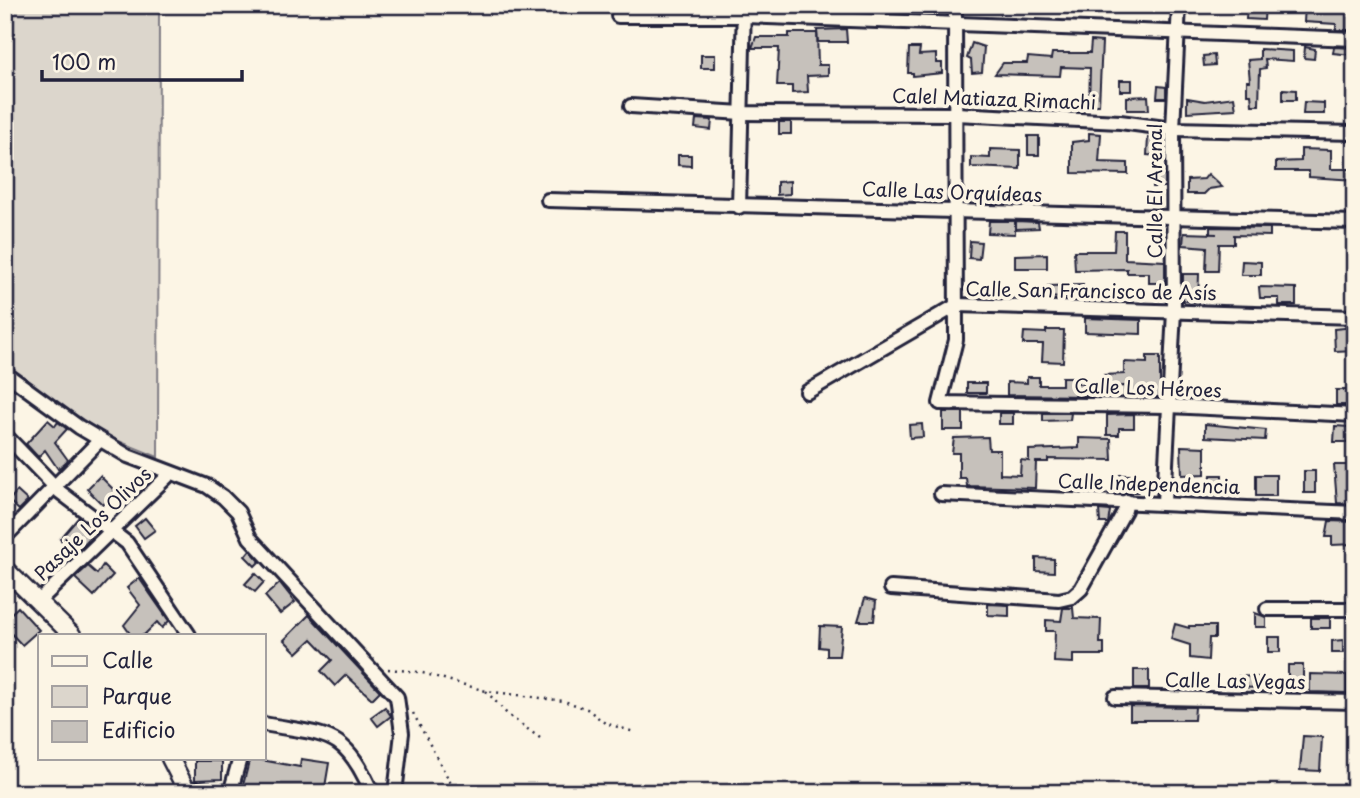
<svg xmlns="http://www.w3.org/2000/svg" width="1360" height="798" viewBox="0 0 1360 798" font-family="'Playpen Sans',sans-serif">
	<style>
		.green { fill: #dcd6cc; stroke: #7f7c84; stroke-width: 2 }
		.building { fill: #c6c1bb; stroke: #22223b; stroke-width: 2 }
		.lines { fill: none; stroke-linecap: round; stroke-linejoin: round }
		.minor-casing { stroke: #22223b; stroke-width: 18 }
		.major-casing { stroke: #22223b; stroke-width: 21 }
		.path { stroke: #22223b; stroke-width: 2.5; stroke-dasharray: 2 5; stroke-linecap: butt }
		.minor { stroke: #fcf5e5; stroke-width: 12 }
		.major { stroke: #fcf5e5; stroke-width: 16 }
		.labels { text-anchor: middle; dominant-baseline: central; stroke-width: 7; stroke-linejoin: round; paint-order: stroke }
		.street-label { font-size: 19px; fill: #22223b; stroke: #fcf5e5 }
	</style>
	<rect width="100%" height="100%" fill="#fcf5e5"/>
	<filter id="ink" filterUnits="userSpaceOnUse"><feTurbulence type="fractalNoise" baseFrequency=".0143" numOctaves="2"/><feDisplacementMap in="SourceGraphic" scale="14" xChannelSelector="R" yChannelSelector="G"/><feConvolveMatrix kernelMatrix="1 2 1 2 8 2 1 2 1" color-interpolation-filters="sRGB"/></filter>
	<g filter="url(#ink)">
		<!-- green -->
		<path class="green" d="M8,5H159L158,457L111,438L5,369Z"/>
		<!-- building -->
		<g class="building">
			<path d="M1247,5H1265L1264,20L1246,19Z"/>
			<path d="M1305,5L1355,12V30H1336V24L1304,22Z"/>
			<path d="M846,29L847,42H818L817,30Z"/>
			<path d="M789,33H817L818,65H828V75L807,76L808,92L792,93V86H777L779,48H752L756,37H789Z"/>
			<path d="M1091,41L1102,42L1099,105H1089L1090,68L1061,67L1060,76L995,74L1003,63H1027L1028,57L1051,59L1052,53H1090Z"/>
			<path d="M972,43L984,47L982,72L972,73L971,60L967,58Z"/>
			<path d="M1305,47L1315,49L1314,59L1304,58Z"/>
			<path d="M1334,47L1353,48L1352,55L1333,53Z"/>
			<path d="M909,48H920L919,55L936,54V63H942V73L913,76V73H908Z"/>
			<path d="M1260,49L1293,51V61L1265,59L1266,68L1260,69L1259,105H1252L1251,94H1247V81H1250L1248,60L1260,59Z"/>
			<rect x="701" y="55" width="14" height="13"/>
			<path d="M1214,55L1215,65L1204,66L1203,56Z"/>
			<rect x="1120" y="80" width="12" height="11"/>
			<path d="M1158,86L1166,87V98H1157Z"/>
			<path d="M1283,89L1296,90V100H1283Z"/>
			<path d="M1148,96L1149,110H1127V97Z"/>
			<path d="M1234,97L1236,109L1187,112V98L1205,101Z"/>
			<path d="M1304,102L1324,103V114H1303Z"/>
			<path d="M696,119L712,120L711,130L695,128Z"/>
			<rect x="779" y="122" width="12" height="12"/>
			<path d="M1089,133L1101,134L1099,162L1128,163V174L1072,173V142L1089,140Z"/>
			<rect x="1028" y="136" width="11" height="19"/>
			<path d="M1148,137L1159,138V156L1147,155Z"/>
			<path d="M990,149L1020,150V169L971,167V157L990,158Z"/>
			<path d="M1301,149L1331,150V169H1355V180L1309,177V171H1276V162L1301,161Z"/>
			<path d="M678,155H691V166L678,165Z"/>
			<path d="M1208,174L1222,187L1209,189L1204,194H1187V180L1204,179Z"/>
			<rect x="1153" y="176" width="12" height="11"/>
			<path d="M790,181V194L777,195V182Z"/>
			<path d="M989,221H1015V234L988,233Z"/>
			<path d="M1016,221L1038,222L1039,228L1016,229Z"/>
			<path d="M1210,227L1270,228V236L1234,235V244H1219L1218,271H1206L1207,247L1183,245L1184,233L1217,234H1210Z"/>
			<path d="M1115,231H1125V259L1165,261V283H1149V273H1127V269L1075,270L1074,251H1114Z"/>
			<path d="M970,241L981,242L979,259L969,258Z"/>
			<path d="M1047,254V268H1015V255Z"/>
			<path d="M1242,261L1261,262V275H1241Z"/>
			<path d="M1183,274H1199L1198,302L1183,301Z"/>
			<path d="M1083,285L1084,300L1049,297L1048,286Z"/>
			<path d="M1259,287L1296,288V305H1279V298H1260Z"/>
			<path d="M1085,318L1141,320V334L1085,332Z"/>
			<path d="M1355,327V350L1335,351L1334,329Z"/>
			<path d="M1046,330H1064L1063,362L1042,361L1043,344H1023L1024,332L1046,333Z"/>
			<path d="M1147,356H1160V397H1124V386L1105,387L1104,375L1124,374V362L1147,363Z"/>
			<path d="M1027,377H1039V385H1062V377H1078V384H1086V396L1007,395V382L1027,383Z"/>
			<rect x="967" y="383" width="19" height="10"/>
			<rect x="1336" y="390" width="13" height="15"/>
			<rect x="943" y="412" width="20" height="18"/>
			<rect x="999" y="413" width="14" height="11"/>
			<path d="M1043,413H1071L1070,420L1043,421Z"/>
			<path d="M1134,414V428H1119V435H1107V415Z"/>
			<path d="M48,420L55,426L58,422L67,429L55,442L68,460L58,469L45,450L38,457L26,444Z"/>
			<path d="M922,424L923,437L910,438L909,425Z"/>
			<path d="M1205,424L1266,430L1265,440L1205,437Z"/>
			<path d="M1335,426L1349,427L1348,442H1334Z"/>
			<path d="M988,437L989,450H1000V474L1020,475L1021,460L1029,461V450L1079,448V438L1111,439L1112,460L1048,459V462H1036L1035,488L967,486L966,478H959V453H952L954,438Z"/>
			<path d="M1181,446L1205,447V474L1182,475Z"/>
			<path d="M1334,465H1349V495L1353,494V504L1337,503Z"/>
			<rect x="1304" y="471" width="11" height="22"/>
			<rect x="1120" y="475" width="18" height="17"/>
			<path d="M1211,475H1222V484H1231L1230,496L1209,494Z"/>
			<rect x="1256" y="475" width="20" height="21"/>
			<path d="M100,476L116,492L103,505L87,489Z"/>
			<path d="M17,491L28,501L19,510L9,501Z"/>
			<path d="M1099,510L1110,511L1108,523H1100Z"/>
			<path d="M79,517L96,531L75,554L60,539Z"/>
			<path d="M145,518L155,530L144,538L135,526Z"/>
			<path d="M1329,521L1355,522V544L1332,545V537H1326Z"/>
			<path d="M250,550L260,561L255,566L245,556Z"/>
			<path d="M1036,558L1054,559V572L1036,571Z"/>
			<path d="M103,565L113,575L94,596L75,578L88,566L97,574Z"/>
			<path d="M255,573L264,582L255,592L245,584Z"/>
			<path d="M139,578L169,621L162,628L157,622L144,635H131L124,625L140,605L127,588Z"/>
			<path d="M280,583L295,602L280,614L265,596Z"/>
			<path d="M865,598L876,601L874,621H858Z"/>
			<path d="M988,604L1009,605V616L988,615Z"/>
			<path d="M18,607L39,630L22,645L5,627V619Z"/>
			<path d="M1063,608H1073L1074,618L1101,619L1100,643H1104V655H1073V663L1054,662L1055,631H1046V620L1061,621Z"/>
			<path d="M1255,613L1266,617V627H1255Z"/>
			<path d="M309,615L380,691L372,699L346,675L335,686L321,671L332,660L312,639L297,653L284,640Z"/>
			<rect x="1311" y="618" width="19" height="10"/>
			<path d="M1175,624L1189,628V626H1215V638H1209L1208,660L1190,658V645L1171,639Z"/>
			<path d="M820,626L842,627L839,656H827V648L819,647Z"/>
			<rect x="1268" y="637" width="12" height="15"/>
			<path d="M1343,640V653H1332V641Z"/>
			<rect x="1288" y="665" width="15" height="15"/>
			<rect x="1134" y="670" width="15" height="19"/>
			<path d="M1310,674L1347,675V693L1310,692Z"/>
			<path d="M1239,676L1257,677L1256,688L1238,687Z"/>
			<path d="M1130,706L1195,707L1194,720H1130Z"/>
			<path d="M385,707L391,716L378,726L371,717Z"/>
			<path d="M1303,736L1322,737L1320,771L1300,770Z"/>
			<path d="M250,758L300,767L301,759L329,763L324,793H259L242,789Z"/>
			<path d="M195,761H222V779L195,780Z"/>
		</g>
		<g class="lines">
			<defs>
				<g id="minor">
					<path d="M955,5L956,340L940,403L1169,406L1355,415"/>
					<path d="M618,16H744L1355,39"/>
					<path d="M631,106L742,113L956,114L1120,122L1173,129L1355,133"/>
					<path d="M548,200L1355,222"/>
					<path d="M739,207L744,5"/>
					<path d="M5,373L79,427L128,456L207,486L223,497L238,512L250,538L397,697L402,733L395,793"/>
					<path d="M807,392L957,305L1355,317"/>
					<path d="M5,435L60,492L127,543L189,635"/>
					<path d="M941,494L1355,513"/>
					<path d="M1164,502L1174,311L1173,129L1179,5"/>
					<path d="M5,537L100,440"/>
					<path d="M891,588L1059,600L1072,597L1081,589L1125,510L1127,501"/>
					<path d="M40,600L171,473"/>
					<path d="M1267,609H1355"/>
					<path d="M1115,697L1355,702"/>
					<path d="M264,724C327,736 344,728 372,793"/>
					<path d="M185,787L217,793"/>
					<path d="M230,793L240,758"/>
				</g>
				<g id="major">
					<path d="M5,569L72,635"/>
					<path d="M170,758L188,793"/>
				</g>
			</defs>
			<!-- minor casing -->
			<use href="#minor" class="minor-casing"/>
			<!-- major casing -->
			<use href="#major" class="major-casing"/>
			<!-- path -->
			<g class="path">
				<path d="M388,669L419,672L486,691L564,701L587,709L605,723L634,732"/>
				<path d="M486,691L508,715L540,738"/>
				<path d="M413,713L456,793"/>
				<path d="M5,786L15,788"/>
			</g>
			<!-- minor -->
			<use href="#minor" class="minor"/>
			<!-- major -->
			<use href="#major" class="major"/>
		</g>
	</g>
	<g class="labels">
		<!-- street labels -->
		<g class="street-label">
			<text transform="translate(994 98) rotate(2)">Calel Matiaza Rimachi</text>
			<text transform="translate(952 191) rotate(2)">Calle Las Orquídeas</text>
			<text transform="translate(1154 191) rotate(-90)">Calle El Arenal</text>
			<text transform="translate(1091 290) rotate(1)">Calle San Francisco de Asís</text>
			<text transform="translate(1148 387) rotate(2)">Calle Los Héroes</text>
			<text transform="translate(1149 483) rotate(2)">Calle Independencia</text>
			<text transform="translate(92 523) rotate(-44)">Pasaje Los Olivos</text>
			<text transform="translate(1235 680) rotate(1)">Calle Las Vegas</text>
		</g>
	</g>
	<!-- margin -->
	<rect width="1360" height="798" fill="none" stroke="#fcf5e5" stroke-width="28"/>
	<rect x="14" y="14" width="1332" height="770" fill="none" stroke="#22223b" stroke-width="2.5" filter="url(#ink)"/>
	<!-- legend -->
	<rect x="38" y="634" width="228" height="126" fill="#fcf5e5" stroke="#a5a1a1" stroke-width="2"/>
	<rect x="52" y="656" width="35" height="10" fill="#fcf5e5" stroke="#a5a1a1" stroke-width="2"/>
	<text x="102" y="668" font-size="21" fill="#22223b">Calle</text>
	<rect x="52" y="686" width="35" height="21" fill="#dcd6cc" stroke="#a5a1a1" stroke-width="2"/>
	<text x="102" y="704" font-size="21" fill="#22223b">Parque</text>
	<rect x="52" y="721" width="35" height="21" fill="#c6c1bb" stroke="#a5a1a1" stroke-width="2"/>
	<text x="102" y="738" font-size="21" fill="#22223b">Edificio</text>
	<!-- scale -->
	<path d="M42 70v10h200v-10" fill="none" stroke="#22223b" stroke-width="3.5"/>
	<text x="52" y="70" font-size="21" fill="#22223b" stroke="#fcf5e5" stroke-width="5" paint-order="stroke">100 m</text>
</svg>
